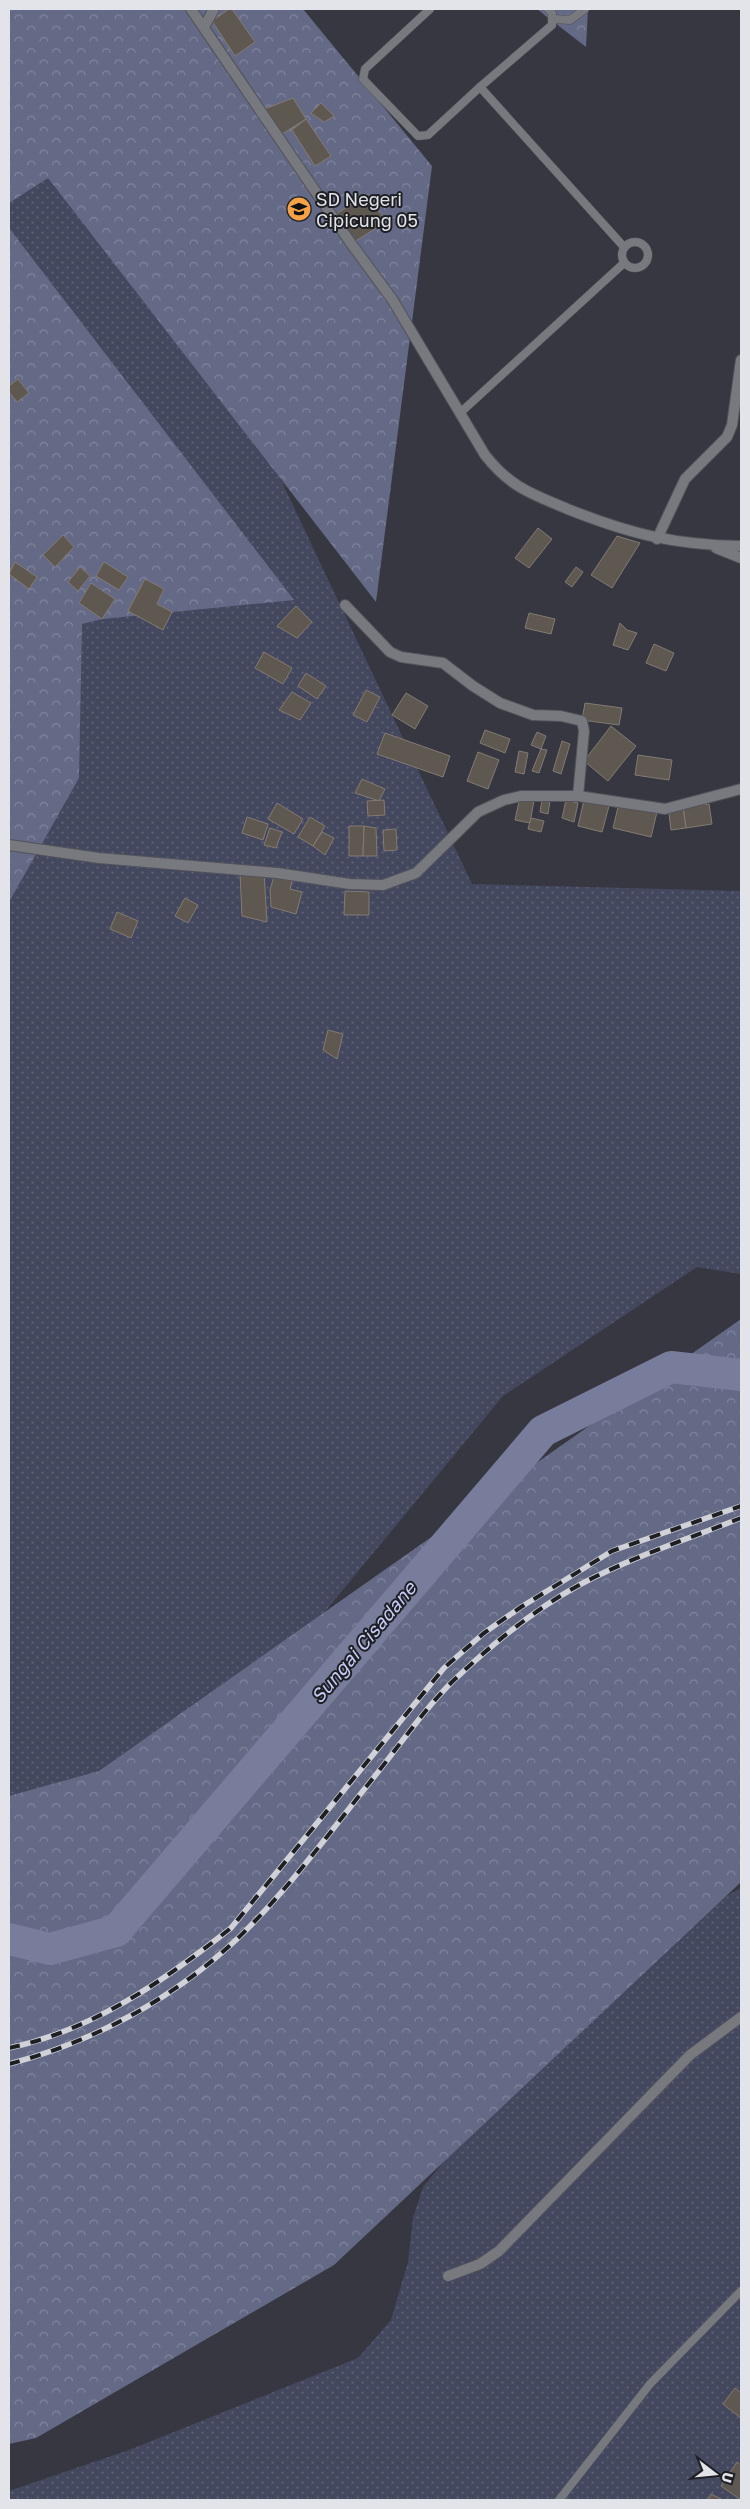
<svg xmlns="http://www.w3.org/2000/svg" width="750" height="2509" viewBox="0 0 750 2509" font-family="'Golos Text',sans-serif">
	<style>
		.grass { fill: url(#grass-dots) }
		.forest { fill: url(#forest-crowns) }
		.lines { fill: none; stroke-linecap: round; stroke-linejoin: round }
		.river { stroke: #777d9b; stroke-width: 32 }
		.building { fill: #5f5851; stroke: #837b73 }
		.lane-casing { stroke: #52535b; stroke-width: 9 }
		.street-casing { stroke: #52535b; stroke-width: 12 }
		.lane { stroke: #78797e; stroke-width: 8 }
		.street { stroke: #78797e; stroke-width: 10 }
		.rail-casing { stroke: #d1d2d8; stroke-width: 5.5 }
		.rail { stroke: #1e1f23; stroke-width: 4; stroke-dasharray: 11; stroke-linecap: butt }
		.labels { text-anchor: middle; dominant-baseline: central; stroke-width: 4; stroke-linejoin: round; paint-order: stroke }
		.poi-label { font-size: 18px; fill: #e3e4ea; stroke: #1e1f23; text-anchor: start }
		.water-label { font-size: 19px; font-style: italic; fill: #c4ccf7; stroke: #1e1f23 }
	</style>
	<defs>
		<pattern id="grass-dots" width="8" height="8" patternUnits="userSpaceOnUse" patternTransform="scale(1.25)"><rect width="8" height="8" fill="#44485e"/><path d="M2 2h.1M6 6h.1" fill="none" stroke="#5f6275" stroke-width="1.8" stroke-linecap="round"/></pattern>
		<pattern id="forest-crowns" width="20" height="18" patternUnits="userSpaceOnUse" patternTransform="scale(1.25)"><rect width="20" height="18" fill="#646986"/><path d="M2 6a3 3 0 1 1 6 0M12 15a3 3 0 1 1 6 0" fill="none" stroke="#81859d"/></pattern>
	</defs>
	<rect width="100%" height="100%" fill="#363740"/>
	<!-- grass -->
	<g class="grass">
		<path d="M55,122L282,482L472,884L741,891V1274L697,1267L503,1396L237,1718L9,1821V152Z"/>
		<path d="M741,1888V2500H9V2491L129,2450L358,2358L391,2320L408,2262L413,2218L423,2187L583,1993L679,1922Z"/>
	</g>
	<!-- forest -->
	<g class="forest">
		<path d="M9,9H303L432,166L376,602L48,178L9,203Z"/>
		<path d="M537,9H588L586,47Z"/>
		<path d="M9,228L294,600L102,619L82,624L79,778L9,902Z"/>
		<path d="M741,1319V1882L334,2265L36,2438L9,2444V1796L99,1771Z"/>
	</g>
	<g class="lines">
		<!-- river -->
		<path class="river" d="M9,1939L50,1949L116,1931L543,1431L671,1367L741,1375"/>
	</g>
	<!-- building -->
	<g class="building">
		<path d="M229,9H232L255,42L235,56L212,21Z"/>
		<path d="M293,98L306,119L282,134L262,110Z"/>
		<path d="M321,103L334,116L324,122L311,113Z"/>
		<path d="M306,119L331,156L315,166L292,130Z"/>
		<path d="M368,194L386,222L354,242L336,214Z"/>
		<path d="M18,379L29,393L17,402L9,392V386Z"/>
		<path d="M538,528L552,539L529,568L515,558Z"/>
		<path d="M63,535L74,547L55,567L43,555Z"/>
		<path d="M617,536L640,543L612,588L591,575Z"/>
		<path d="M15,562L37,577L29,589L9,574Z"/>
		<path d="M104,562L128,577L119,590L96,576Z"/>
		<path d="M80,567L90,576L78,591L68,582Z"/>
		<path d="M576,567L583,572L572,587L565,582Z"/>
		<path d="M145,579L164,589L157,604L172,612L163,630L128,611Z"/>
		<path d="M91,583L115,599L102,619L79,603Z"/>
		<path d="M296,606L312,622L297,638L277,626Z"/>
		<path d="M529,613L555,619L551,634L525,628Z"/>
		<path d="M620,623L627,630L637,633L628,650L613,645Z"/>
		<path d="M654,644L674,653L666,671L646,663Z"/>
		<path d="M264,652L292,668L283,684L255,668Z"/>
		<path d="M306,673L326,686L317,699L298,686Z"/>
		<path d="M366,690L380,697L367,722L353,715Z"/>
		<path d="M292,692L311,703L300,720L279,710Z"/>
		<path d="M406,693L428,706L415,729L392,715Z"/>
		<path d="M585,703L622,708L619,725L582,720Z"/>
		<path d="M611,726L636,746L608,781L584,761Z"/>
		<path d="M485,730L510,739L505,753L480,743Z"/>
		<path d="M537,732L546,736L541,749L531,745Z"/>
		<path d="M385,733L450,756L443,777L377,754Z"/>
		<path d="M562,741L570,744L561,774L553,771Z"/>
		<path d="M541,749L547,750L539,773L532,771Z"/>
		<path d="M519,751L528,753L524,774L515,772Z"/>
		<path d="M478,752L499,760L488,789L467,781Z"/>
		<path d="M638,755L672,760L669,780L635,775Z"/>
		<path d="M362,779L385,789L379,801L355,793Z"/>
		<path d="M520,797L534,800L530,823L515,820Z"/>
		<path d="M384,800L385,815L368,816L367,801Z"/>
		<path d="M542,800L550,801L548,814L540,812Z"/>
		<path d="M566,800L578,803L574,822L562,818Z"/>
		<path d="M584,800L609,806L602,832L578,826Z"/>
		<path d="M277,803L303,819L294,834L268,819Z"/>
		<path d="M619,803L657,812L651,837L613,828Z"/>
		<path d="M709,804L712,824L686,828L683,807Z"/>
		<path d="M683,807L686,828L671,830L669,814Z"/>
		<path d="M247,817L268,824L263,840L242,833Z"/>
		<path d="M310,817L325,826L313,846L298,837Z"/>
		<path d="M531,818L544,821L541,832L528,829Z"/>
		<path d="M349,826H364L363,856H349Z"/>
		<path d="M364,826L376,828L377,856H363Z"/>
		<path d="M270,828L282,832L276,848L264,845Z"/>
		<path d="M396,829L397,850L384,851L383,830Z"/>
		<path d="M322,832L334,838L325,855L313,846Z"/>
		<path d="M264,872L267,922L242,916L240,873Z"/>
		<path d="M275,873L293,878L290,889L302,892L296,914L271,907L270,890Z"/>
		<path d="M345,891L369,892V915H344Z"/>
		<path d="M185,898L198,905L188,923L175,916Z"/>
		<path d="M117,912L138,921L131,938L110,929Z"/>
		<path d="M328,1030L343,1034L337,1059L323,1050Z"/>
		<path d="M735,2388L741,2393V2418L723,2404Z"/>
		<path d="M737,2462L741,2465V2500L721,2486Z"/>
		<path d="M711,2494L723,2500H708Z"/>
	</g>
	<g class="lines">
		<defs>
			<g id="lane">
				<path d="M430,9L365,69L363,79L418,136L428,135L480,87L624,247"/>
				<path d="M553,19L570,20L585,9"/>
				<path d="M480,87L552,25V13L548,9"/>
				<circle cx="635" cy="255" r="13"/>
				<path d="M460,413L624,263"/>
				<path d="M559,2500L650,2384L741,2291"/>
			</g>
			<g id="street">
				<path d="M191,9L350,242L392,299L485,455C511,488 532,494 570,510C631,534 675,545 741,546"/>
				<path d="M204,27L214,9"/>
				<path d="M657,539L685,479L727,437L732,425L741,360"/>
				<path d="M716,548L741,558"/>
				<path d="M345,605L390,652L401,657L443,663L473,686L500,703L533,715L561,716L582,721L584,731L578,796"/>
				<path d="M9,845L99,858L277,873L350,884L383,885L416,873L478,812L504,800L521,796H578L665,809L741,789"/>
				<path d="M448,2276L480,2264L499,2251L690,2055L741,2017"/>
			</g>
		</defs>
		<!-- lane casing -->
		<use href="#lane" class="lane-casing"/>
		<!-- street casing -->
		<use href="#street" class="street-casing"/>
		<!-- lane -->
		<use href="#lane" class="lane"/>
		<!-- street -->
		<use href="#street" class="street"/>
		<defs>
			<g id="rail">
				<path d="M9,2048C93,2030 164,1981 231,1928L444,1668L484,1633L521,1607L612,1551L741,1506"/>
				<path d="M9,2064C93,2042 173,1999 237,1939C286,1892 328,1835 370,1782C397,1749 424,1709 454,1680C491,1645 535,1609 581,1584C632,1557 688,1539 741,1518"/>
			</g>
		</defs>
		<!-- rail casing -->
		<use href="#rail" class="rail-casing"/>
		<!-- rail -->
		<use href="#rail" class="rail"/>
	</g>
	<!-- icons -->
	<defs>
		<symbol id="school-disc" viewBox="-11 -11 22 22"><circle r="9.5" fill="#f5a246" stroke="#1e1f23"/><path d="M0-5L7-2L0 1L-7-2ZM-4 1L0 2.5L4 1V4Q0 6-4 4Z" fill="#111"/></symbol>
	</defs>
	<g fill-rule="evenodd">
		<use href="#school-disc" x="285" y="195" width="28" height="28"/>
	</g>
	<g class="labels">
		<!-- poi labels -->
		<g class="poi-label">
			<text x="316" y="199">SD Negeri<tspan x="316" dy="21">Cipicung 05</tspan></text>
		</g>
		<!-- water labels -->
		<g class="water-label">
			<text transform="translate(363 1642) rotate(-50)">Sungai Cisadane</text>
		</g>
	</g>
	<!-- border -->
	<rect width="750" height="2509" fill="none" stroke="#e3e4ea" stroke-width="20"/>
	<!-- north arrow -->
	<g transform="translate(715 2474) rotate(106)" stroke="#1e1f23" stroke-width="4" paint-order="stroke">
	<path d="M0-4L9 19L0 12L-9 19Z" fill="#e3e4ea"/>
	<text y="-8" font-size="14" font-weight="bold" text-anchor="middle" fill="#e3e4ea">U</text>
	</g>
</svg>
